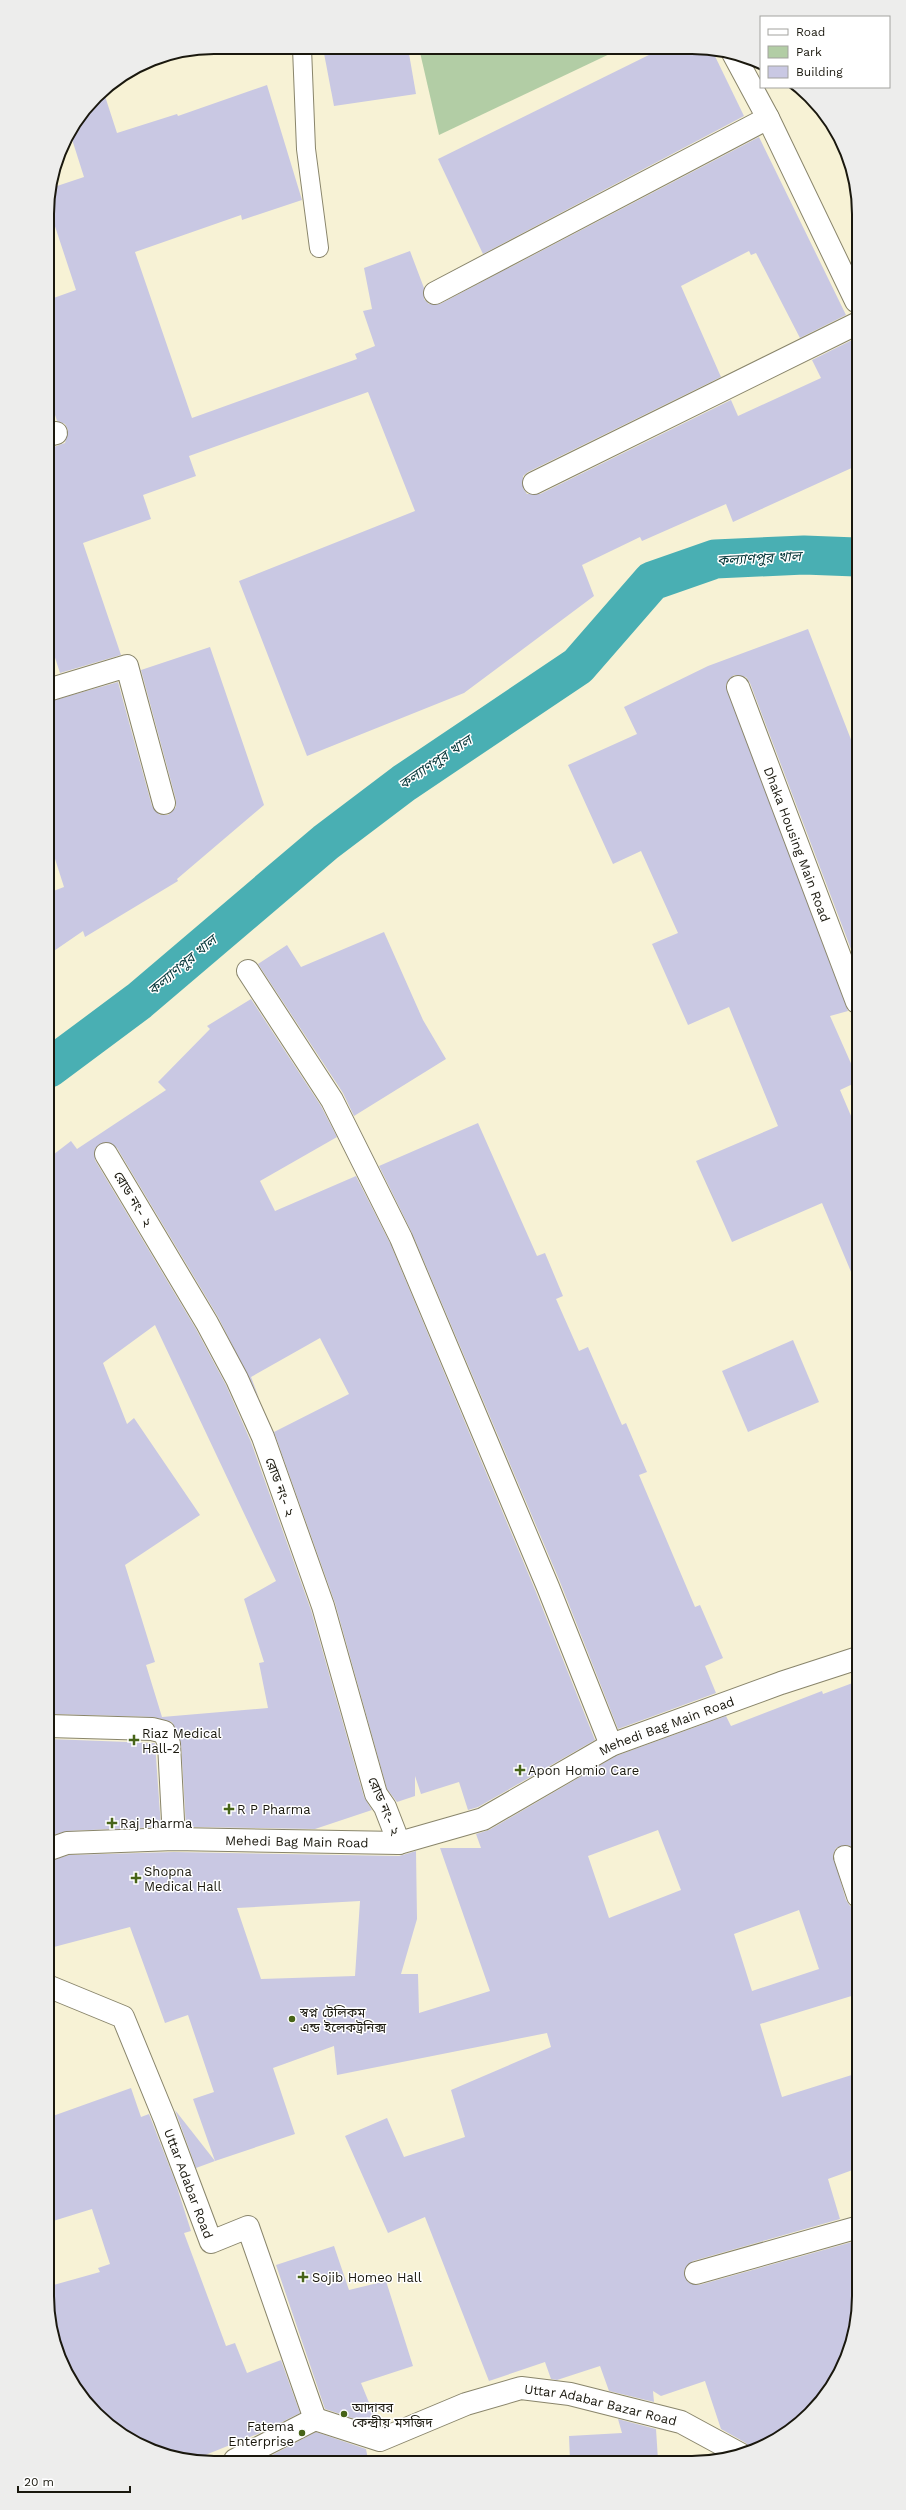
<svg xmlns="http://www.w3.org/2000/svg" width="906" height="2510" viewBox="0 0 906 2510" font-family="'Work Sans','Noto Sans Bengali',sans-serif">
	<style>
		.green { fill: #b2cda5 }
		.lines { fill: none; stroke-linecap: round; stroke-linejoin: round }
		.canal { stroke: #49afb3; stroke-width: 39 }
		.building { fill: #c9c8e3; fill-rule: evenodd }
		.lane-casing { stroke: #89856b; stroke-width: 20 }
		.street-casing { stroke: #89856b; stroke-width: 24 }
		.lane { stroke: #fff; stroke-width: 18 }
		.street { stroke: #fff; stroke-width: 22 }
		.poi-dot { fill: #476418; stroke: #fff; stroke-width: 1.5 }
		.labels { text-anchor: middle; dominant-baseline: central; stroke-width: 3; stroke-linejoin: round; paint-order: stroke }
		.street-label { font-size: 13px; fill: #1a180e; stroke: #fff }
		.poi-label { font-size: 13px; fill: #1a180e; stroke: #fff; text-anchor: start }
		.water-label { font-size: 14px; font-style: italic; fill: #043638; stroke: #fff }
		.rim { fill: none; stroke: #1a180e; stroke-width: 2 }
	</style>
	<rect width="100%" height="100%" fill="#f7f2d5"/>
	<!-- green -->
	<path class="green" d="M419,48L618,50L439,135Z"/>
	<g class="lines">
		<!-- canal -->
		<path class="canal" d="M49,1068L139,1001L326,842L404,783L578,666L652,581L715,559L804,555L856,557"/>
	</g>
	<!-- building -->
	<g class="building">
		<path d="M323,48H408L416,94L334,106Z"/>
		<path d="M659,50H712L744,116L483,254L438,159Z"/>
		<path d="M267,85L302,200L242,220L241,215L135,252L192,418L357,359L355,354L375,346L363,311L372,309L364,268L410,251L424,288V299L429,304H440L759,137L846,315L800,338L756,253L751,255L749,251L681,286L721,377L528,472L523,476V488L527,494H540L731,400L738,416L821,378L812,360L856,338V466L733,522L726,504L642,541L640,537L582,565L594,596L464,693L307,756L239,581L415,511L368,392L189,456L196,476L143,495L151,519L83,543L121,655L60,673L48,636V449L65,443L68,430L65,424L57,421L48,393V300L76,290L47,202L51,188L84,177L70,133L103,90L117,133L177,114L178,116Z"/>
		<path d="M808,629L857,755V965L750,683L746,677L734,675L729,679L726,685L848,1011L830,1016L857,1077V1082L840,1090L857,1130V1286L822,1203L732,1242L696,1161L778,1126L729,1007L688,1025L652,944L678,933L641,851L613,864L568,765L637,734L624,707L708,666Z"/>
		<path d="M210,647L264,805L177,879L178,881L85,937L83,931L48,955V893L64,887L48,837V702L118,682L152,806L160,815H168L176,807V800L141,670Z"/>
		<path d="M384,932L423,1020L446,1059L354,1116L343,1093L258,964L287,945L301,967Z"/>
		<path d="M251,999L321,1106L337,1137L260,1181L275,1211L356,1176L390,1243L536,1592L595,1740L478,1807L468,1810L459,1782L421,1794L415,1776V1796L397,1802L387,1789L335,1603L274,1432L349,1394L320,1338L251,1377L259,1398L218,1317L117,1148L106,1142L95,1148V1160L196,1329L226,1385L251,1442L311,1610L364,1797L372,1810L315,1829L186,1827L181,1743L172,1722L153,1717L49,1714V1158L71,1141L77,1149L166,1090L158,1082L210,1029L207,1026ZM155,1325L276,1581L244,1599L264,1662L259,1663L268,1708L162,1717L146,1665L155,1662L125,1565L200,1515L134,1418L127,1424L103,1363Z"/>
		<path d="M478,1123L537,1256L545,1253L563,1296L556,1299L579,1351L588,1347L622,1425L626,1423L647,1472L639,1475L695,1607L700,1605L723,1658L705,1666L716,1693L618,1729L560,1582L412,1233L379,1166Z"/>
		<path d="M793,1340L819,1402L748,1432L722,1371Z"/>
		<path d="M858,1681V1857L854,1848L847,1845L836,1848L833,1855L846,1900L850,1906L858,1908V1994L760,2024L782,2097L858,2073V2168L828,2179L840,2219L693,2261L684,2270L688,2282L699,2285L859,2240V2307L846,2360L818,2406L776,2441L751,2450L746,2443L721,2429L705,2381L661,2396L653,2391L654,2402L609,2391L600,2366L557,2380L551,2379L545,2362L489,2381L425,2217L388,2233L345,2136L387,2118L404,2157L465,2137L451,2090L551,2047L547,2033L337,2075L334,2046L273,2068L295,2134L215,2161L193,2099L214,2092L188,2015L165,2023L130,1927L50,1948V1861L69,1855L174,1852L399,1856L416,1851L417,1919L401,1974H418L419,2013L490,1991L440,1848H481L476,1834L489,1830L616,1756L726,1716L731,1726L822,1691L823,1694ZM658,1830L681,1890L609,1918L588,1856ZM360,1901L355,1976L261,1979L237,1908ZM799,1910L819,1969L752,1991L734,1934Z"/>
		<path d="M49,1739L155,1743L161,1827L67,1831L50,1836Z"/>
		<path d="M131,2088L141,2117L149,2114L175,2181L191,2231L184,2233L226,2346L235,2343L247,2373L281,2360L300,2413L260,2433L193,2460H181L140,2446L96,2414L69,2380L50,2329V2286L100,2272L98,2268L110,2264L92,2209L50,2222V2117Z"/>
		<path d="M175,2110L215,2161L196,2168Z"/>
		<path d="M334,2246L349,2290L386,2281L413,2366L361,2383L379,2427L325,2409L276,2265Z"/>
		<path d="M618,2419L656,2429L658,2460H570L569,2436L622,2433Z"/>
		<path d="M316,2432L366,2449L368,2460H274L272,2455Z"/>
	</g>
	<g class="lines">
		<defs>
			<path id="lane" d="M302,48L306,149L319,248"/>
			<g id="street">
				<path d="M733,53L768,118L856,301"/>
				<path d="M435,293L768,118"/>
				<path d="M48,435L56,433"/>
				<path d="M534,483L856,324"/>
				<path id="s1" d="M738,687L857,1002"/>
				<path d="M48,690L127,666L164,803"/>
				<path d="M248,971L332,1100L401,1238L548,1587L611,1745"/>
				<path d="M106,1154L207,1323L237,1379L263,1437L323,1606L376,1794L385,1807L399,1843"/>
				<path d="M49,1726L152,1729L164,1732L169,1744L174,1839"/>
				<path id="s2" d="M50,1849L67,1843L174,1839L399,1843L483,1819L611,1745L781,1683L858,1658"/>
				<path d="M845,1857L858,1896"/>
				<path id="s3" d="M50,1987L123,2017L164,2117L211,2242L248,2227L315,2419"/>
				<path d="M696,2273L859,2227"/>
				<path id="s4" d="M235,2460L315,2419L380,2440L466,2404L521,2388L570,2394L681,2422L740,2454"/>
			</g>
		</defs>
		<!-- lane casing -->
		<use href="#lane" class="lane-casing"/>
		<!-- street casing -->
		<use href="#street" class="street-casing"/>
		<!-- lane -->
		<use href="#lane" class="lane"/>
		<!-- street -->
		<use href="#street" class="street"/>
	</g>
	<!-- markers -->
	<g class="poi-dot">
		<path d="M132 1734h4v4h4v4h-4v4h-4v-4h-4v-4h4z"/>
		<path d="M518 1764h4v4h4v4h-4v4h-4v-4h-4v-4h4z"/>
		<path d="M227 1803h4v4h4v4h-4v4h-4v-4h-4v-4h4z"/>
		<path d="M110 1817h4v4h4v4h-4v4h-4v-4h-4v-4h4z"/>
		<path d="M134 1872h4v4h4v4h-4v4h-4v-4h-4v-4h4z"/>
		<circle cx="292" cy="2019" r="4"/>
		<path d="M301 2271h4v4h4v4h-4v4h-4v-4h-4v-4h4z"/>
		<circle cx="344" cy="2414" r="4"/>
		<circle cx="302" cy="2433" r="4"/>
	</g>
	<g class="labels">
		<!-- street labels -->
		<g class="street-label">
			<text stroke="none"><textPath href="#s1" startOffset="168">Dhaka Housing Main Road</textPath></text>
			<text transform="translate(133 1199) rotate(59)">রোড নং- ২</text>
			<text transform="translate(280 1487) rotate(70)">রোড নং- ২</text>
			<text stroke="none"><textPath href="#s2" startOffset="644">Mehedi Bag Main Road</textPath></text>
			<text transform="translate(384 1806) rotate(67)">রোড নং- ২</text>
			<text stroke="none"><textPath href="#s2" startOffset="248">Mehedi Bag Main Road</textPath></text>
			<text stroke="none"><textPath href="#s3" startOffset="258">Uttar Adabar Road</textPath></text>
			<text stroke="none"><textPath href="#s4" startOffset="390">Uttar Adabar Bazar Road</textPath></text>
		</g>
		<!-- poi labels -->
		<g class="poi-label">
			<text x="142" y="1733">Riaz Medical<tspan x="142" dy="15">Hall-2</tspan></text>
			<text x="528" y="1770">Apon Homio Care</text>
			<text x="237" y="1809">R P Pharma</text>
			<text x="120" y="1823">Raj Pharma</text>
			<text x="144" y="1871">Shopna<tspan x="144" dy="15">Medical Hall</tspan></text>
			<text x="300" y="2012">স্বপ্ন টেলিকম<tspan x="300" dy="15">এন্ড ইলেকট্রনিক্স</tspan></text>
			<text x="312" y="2277">Sojib Homeo Hall</text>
			<text x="352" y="2407">আদাবর<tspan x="352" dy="15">কেন্দ্রীয় মসজিদ</tspan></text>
			<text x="294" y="2426" text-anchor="end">Fatema<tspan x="294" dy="15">Enterprise</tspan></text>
		</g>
		<!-- water labels -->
		<g class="water-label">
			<text transform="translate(759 558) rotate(-3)">কল্যাণপুর খাল</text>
			<text transform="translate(435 762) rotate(-34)">কল্যাণপুর খাল</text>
			<text transform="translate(182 965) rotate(-40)">কল্যাণপুর খাল</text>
		</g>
	</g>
	<!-- crop -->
	<path d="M0 0H906V2510H0ZM214 54H692A160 160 0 0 1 852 214V2296A160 160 0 0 1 692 2456H214A160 160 0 0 1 54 2296V214A160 160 0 0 1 214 54Z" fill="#ededec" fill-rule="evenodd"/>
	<path class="rim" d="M214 54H692A160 160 0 0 1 852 214V2296A160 160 0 0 1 692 2456H214A160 160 0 0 1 54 2296V214A160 160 0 0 1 214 54Z"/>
	<!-- legend -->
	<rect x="760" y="16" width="130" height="72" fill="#ffffff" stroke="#a3a39f"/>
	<rect x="768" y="29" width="20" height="6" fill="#ffffff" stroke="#a3a39f"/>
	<text x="796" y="36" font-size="12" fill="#1a180e">Road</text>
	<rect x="768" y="46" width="20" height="12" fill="#b2cda5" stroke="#a3a39f"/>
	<text x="796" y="56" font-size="12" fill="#1a180e">Park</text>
	<rect x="768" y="66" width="20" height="12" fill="#c9c8e3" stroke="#a3a39f"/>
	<text x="796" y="76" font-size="12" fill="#1a180e">Building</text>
	<!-- scale -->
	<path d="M18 2486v6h112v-6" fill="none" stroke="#1a180e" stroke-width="2"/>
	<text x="24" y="2486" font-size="12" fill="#1a180e" stroke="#ffffff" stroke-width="3" paint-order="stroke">20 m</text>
</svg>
